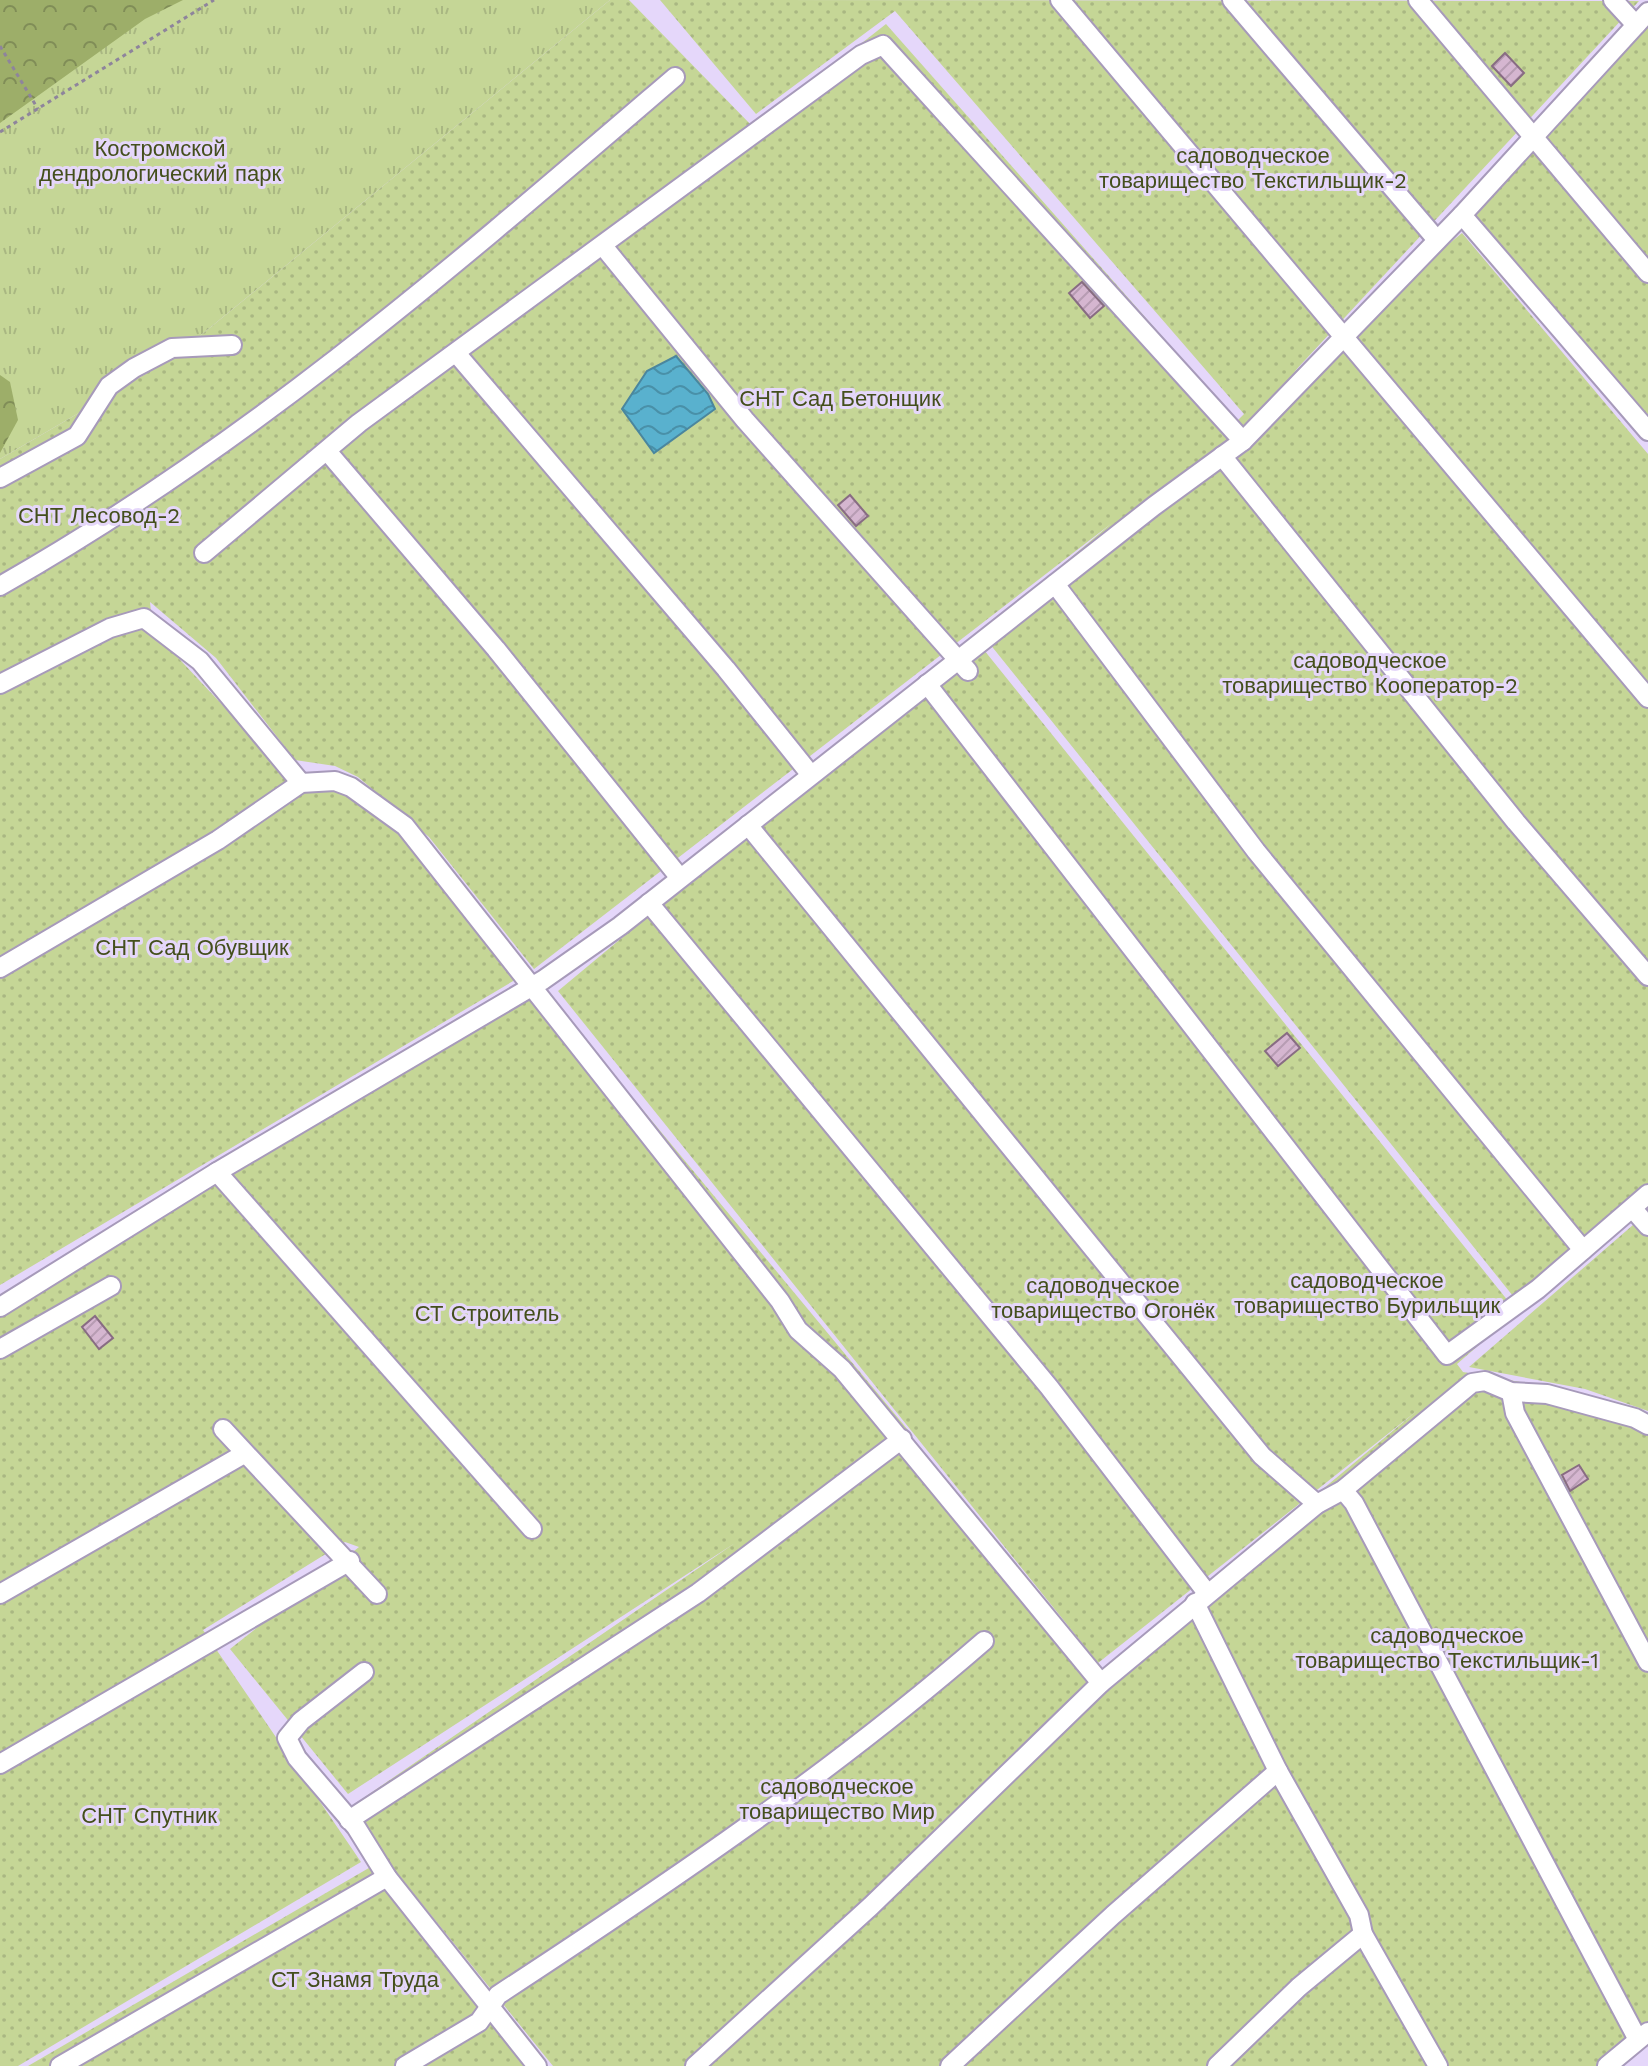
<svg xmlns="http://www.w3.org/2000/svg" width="1648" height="2066" viewBox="0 0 1648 2066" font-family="'Work Sans',sans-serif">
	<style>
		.grass { fill: url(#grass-tufts) }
		.forest { fill: url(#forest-crowns) }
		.garden { fill: url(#garden-dots) }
		.water { fill: url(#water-waves); stroke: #4a869e; stroke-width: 2 }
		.building { fill: url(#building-hatch); stroke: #886c83; stroke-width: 2 }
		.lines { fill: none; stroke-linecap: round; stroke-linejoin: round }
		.minor-casing { stroke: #a79aba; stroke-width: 22 }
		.path { stroke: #8e849c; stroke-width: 3; stroke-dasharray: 4 4; stroke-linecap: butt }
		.minor { stroke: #fff; stroke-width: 18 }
		.labels { text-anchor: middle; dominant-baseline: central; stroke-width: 6; stroke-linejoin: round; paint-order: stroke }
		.park-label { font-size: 22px; fill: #444f1c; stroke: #e5d7fa }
	</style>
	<defs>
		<pattern id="grass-tufts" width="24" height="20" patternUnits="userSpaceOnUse" patternTransform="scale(2)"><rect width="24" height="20" fill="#c5d696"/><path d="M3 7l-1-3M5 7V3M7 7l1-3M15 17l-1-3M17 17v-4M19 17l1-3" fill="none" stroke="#a9b782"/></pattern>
		<pattern id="forest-crowns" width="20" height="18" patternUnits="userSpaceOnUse" patternTransform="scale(2)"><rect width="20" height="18" fill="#9dae69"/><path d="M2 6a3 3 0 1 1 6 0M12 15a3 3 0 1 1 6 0" fill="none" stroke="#808d57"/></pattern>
		<pattern id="garden-dots" width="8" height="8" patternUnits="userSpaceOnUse" patternTransform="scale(2)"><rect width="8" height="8" fill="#c5d696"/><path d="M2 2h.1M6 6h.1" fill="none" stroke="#a9b782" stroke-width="1.8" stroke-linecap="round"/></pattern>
		<pattern id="water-waves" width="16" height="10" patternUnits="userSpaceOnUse" patternTransform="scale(2)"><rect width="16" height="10" fill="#59b1ce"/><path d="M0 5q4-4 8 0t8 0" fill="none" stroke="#4990a8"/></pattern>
		<pattern id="building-hatch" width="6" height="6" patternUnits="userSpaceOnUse" patternTransform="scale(2)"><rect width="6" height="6" fill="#d5b6d0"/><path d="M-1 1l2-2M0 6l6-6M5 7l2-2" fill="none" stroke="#b79cb3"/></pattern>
	</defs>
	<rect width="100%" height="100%" fill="#e5d7fa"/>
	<!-- grass -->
	<path class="grass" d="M0,0H610L173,358L0,459Z"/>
	<!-- forest -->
	<g class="forest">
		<path d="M0,0H183L145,19L0,123Z"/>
		<path d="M0,375L10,382L18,420L0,453Z"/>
	</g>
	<!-- garden -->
	<g class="garden">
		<path d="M610,0H629L754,128L886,24L1237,421L1244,414L895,11L756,114L660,0L1639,1L1294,372L1462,233L1648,454V1204L1525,1311L981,633L1112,523L534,969L429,837L358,777L335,766L295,760L216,658L150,602L153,631L304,792H346L394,822L520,977L0,1285V459L173,358Z"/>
		<path d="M1648,13V424L1475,217Z"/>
		<path d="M984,650L1517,1312L1457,1364L1463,1372L1572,1391L1648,1430V2030L1607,2066H553L346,1810L735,1543L348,1794L230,1649L359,1547L345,1542L203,1630L361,1862L18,2066H0V1318L102,1249L541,987L908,1430L895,1439L1087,1681L1200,1606L1195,1595L1418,1410L1098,1663L558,991L916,693Z"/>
		<path d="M1648,1212V1411L1585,1389L1469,1367Z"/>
		<path d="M374,1865L546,2066H28Z"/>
	</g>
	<!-- water -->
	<path class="water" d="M676,356L708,394L715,409L654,453L622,409L647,371Z"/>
	<!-- building -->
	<g class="building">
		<path d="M1505,53L1524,73L1511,86L1492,66Z"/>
		<path d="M1082,282L1104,306L1090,318L1069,293Z"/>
		<path d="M850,495L868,516L856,526L838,505Z"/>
		<path d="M1287,1033L1300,1048L1278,1066L1265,1051Z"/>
		<path d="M95,1316L113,1338L99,1349L82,1327Z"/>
		<path d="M1579,1465L1588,1479L1570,1491L1562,1475Z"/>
	</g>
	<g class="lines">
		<defs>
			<g id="minor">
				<path d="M1060,0L1648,698"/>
				<path d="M1232,0L1437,240"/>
				<path d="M1418,0L1648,273"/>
				<path d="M1613,0L1636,25"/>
				<path d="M1462,215L1648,431"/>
				<path d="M603,246L745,420L968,671"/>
				<path d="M456,353L726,669L811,775"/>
				<path d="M327,451L496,649L680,878"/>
				<path d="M1222,456L1516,822L1648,976"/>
				<path d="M0,478L77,436L109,386L134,368L172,348L232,345"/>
				<path d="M204,553L359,423L861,55L883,45L1243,441"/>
				<path d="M1055,584L1256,851L1583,1250"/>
				<path d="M0,586C249,445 459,262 675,77"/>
				<path d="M0,684L110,628L144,618L200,661L301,783"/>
				<path d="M927,684L1447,1355L1538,1289L1648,1194"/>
				<path d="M748,825L1262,1456L1317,1504"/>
				<path d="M649,903L1049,1387L1207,1593"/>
				<path d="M0,968L218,840L301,783L335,781L351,787L405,826L780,1301L798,1330L842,1369L1101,1683"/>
				<path d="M217,1172L532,1529"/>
				<path d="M1633,1209L1648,1226"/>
				<path d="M0,1307L217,1172L543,980L620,926L1154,506L1243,441L1462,215L1648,12"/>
				<path d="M0,1349L111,1286"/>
				<path d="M1511,1392L1515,1413L1648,1662"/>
				<path d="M223,1429L377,1594"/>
				<path d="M1343,1490L1354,1503L1637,2038"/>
				<path d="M0,1594L244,1454"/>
				<path d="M1195,1603L1278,1771L1359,1915L1363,1934L1438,2066"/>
				<path d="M364,1672L301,1721L287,1738L297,1758L356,1827L387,1877L537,2066"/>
				<path d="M0,1764L350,1561"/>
				<path d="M349,1820L698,1593L902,1439"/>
				<path d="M60,2066L387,1877"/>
				<path d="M405,2066L479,2022L498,1995C666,1885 832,1773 984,1641"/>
				<path d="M695,2066L871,1906L1101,1683L1317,1504L1343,1490L1472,1383L1485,1381L1511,1392L1547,1394L1635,1418L1648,1425"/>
				<path d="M950,2066L1113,1915L1278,1771"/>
				<path d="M1217,2066L1299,1987L1363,1934"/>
				<path d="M1607,2066L1648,2032"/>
			</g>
		</defs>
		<!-- minor casing -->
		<use href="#minor" class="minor-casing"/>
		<!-- path -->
		<g class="path">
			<path d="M0,46L38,109"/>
			<path d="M0,132L214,0"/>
		</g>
		<!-- minor -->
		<use href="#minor" class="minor"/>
	</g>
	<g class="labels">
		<!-- park labels -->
		<g class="park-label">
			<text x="160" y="148">Костромской<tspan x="160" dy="25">дендрологический парк</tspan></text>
			<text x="1253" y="155">садоводческое<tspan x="1253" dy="25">товарищество Текстильщик-2</tspan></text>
			<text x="840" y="398">СНТ Сад Бетонщик</text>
			<text x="99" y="515">СНТ Лесовод-2</text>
			<text x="1370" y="660">садоводческое<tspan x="1370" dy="25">товарищество Кооператор-2</tspan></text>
			<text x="192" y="947">СНТ Сад Обувщик</text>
			<text x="1367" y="1280">садоводческое<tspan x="1367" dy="25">товарищество Бурильщик</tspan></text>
			<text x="1103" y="1285">садоводческое<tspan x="1103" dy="25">товарищество Огонёк</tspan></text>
			<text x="487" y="1313">СТ Строитель</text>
			<text x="1447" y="1635">садоводческое<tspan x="1447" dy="25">товарищество Текстильщик-1</tspan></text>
			<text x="837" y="1786">садоводческое<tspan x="837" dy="25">товарищество Мир</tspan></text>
			<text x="149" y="1815">СНТ Спутник</text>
			<text x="355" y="1979">СТ Знамя Труда</text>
		</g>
	</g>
</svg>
